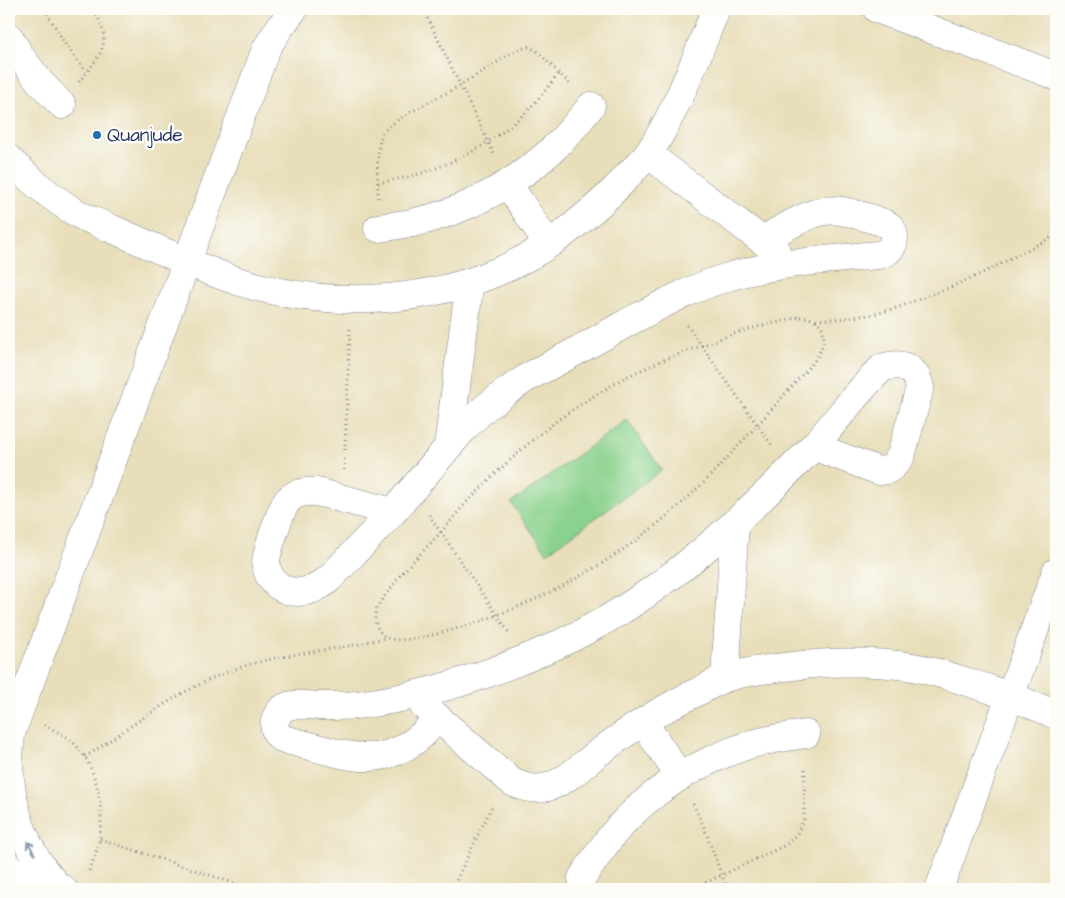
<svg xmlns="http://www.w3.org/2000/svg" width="1065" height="898" viewBox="0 0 1065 898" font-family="'Architects Daughter',sans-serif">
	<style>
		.green { fill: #8ad28d; stroke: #528076 }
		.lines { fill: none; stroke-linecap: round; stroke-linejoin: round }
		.minor-casing { stroke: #82868c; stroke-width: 29 }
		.tertiary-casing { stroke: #82868c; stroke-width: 29 }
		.path { stroke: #82868c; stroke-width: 3; stroke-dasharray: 1 4; stroke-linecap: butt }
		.minor { stroke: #fff; stroke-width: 28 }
		.tertiary { stroke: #fff; stroke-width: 28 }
		.oneway { stroke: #8d97ae }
		.poi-dot { fill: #1f6fb2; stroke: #fdfcf7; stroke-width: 2 }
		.labels { text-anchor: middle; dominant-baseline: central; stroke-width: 5; stroke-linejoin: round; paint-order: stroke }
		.poi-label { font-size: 19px; fill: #1b2f5e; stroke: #fdfcf7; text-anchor: start }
	</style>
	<rect width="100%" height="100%" fill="#fdfcf7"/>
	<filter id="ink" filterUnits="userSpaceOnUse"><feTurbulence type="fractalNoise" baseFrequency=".02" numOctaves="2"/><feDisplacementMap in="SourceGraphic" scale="10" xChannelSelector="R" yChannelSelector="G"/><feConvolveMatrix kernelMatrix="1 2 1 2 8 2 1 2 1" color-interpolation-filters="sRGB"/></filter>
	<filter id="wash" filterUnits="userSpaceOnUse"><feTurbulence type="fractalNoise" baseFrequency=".0096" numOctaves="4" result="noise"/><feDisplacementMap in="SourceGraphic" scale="20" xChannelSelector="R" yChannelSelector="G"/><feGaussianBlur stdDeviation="1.12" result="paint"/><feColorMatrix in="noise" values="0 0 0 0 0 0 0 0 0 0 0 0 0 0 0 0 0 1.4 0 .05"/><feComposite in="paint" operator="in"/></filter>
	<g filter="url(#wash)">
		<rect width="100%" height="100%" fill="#e8deba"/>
		<!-- green -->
		<path class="green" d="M627,420L662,470L547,553L511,503Z"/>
	</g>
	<g filter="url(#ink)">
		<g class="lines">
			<defs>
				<g id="minor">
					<path d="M877,9L1056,76"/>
					<path d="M9,37L21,57L40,82L62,105"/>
					<path d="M648,154L776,251"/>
					<path d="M9,159C31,181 55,201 82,216C91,220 101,224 110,228C131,237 151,246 171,255C206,270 242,285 280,292C351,306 430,300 497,272C528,259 558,240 583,218C602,203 618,187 634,169C639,164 645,159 649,153C678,108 696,58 716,9"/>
					<path d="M508,184L548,244"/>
					<path d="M378,228C389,226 401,225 412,223C464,212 514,185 553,149C567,136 579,121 591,106"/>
					<path d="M448,446L470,282"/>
					<path d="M393,512L317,492C307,491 296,492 288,500C281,508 265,555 266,565C270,587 290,596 310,590C318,588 324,583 330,578L393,512L466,426L485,408L506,392L528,377C561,360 593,342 625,324C657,307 689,289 725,278C774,262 828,260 878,255C886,253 890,251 893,244C895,238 894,230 889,226C883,221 849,212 841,211C836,210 830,210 825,211C806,213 780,231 762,240"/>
					<path d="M725,678L735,523"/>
					<path d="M423,705L512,782C525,788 537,791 551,786C570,779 585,762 601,751C632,727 666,707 701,690C709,686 717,681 725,678C740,673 760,670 777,668C821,662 868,660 913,667C939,672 964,681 989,689C1012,697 1035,705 1056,715"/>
					<path d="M437,717C432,723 428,730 422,735C408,747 389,757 370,757C346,758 311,746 287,740C286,739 281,738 280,737C269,728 276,710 288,706C298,703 312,706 322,706C333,706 345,706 356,705C401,700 446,688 488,673C530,658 571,640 609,618C685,573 750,511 812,448C836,422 856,392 882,368C901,361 915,367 920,387L901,456L893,466L887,470L879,471L813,446"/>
					<path d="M643,722L680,777"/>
					<path d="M9,757L11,733L266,49L280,27L294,9"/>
					<path d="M9,765C11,802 20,836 42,867C47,874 53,881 59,888"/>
					<path d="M582,878C592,863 602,848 613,834C648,792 698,761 749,745C768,739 787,737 806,734"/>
					<path d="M939,889L1056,572"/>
				</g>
				<path id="tertiary" d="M9,869L63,889"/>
			</defs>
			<!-- minor casing -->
			<use href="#minor" class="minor-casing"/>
			<!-- tertiary casing -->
			<use href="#tertiary" class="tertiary-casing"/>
			<!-- path -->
			<g class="path">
				<path d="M45,9L65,44L86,72"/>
				<path d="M423,9L495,156"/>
				<path d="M79,82C90,67 108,51 103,32C101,24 97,16 95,9"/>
				<path d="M378,183C388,181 398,179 408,177C453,165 494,143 527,111C539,99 549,86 559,73"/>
				<path d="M378,198C378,182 375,147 383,133C392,119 444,95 461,85C478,74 496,63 513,52L520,49L528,47L536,50L571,85"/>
				<path d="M9,208L12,201"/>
				<path d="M800,317C829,317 828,342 815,360C786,393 757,426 727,458C716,469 706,481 695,491C627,556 543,604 452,630C437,634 398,645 386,637C375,630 373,618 377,607L402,573L441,532L467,502L497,472L528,444L559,419L592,397L626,377L663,360L730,335L761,326Z"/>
				<path d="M816,320L846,318L875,314L896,308L951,287L985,272L1056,235"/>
				<path d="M687,325L773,447"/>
				<path d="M344,470L350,329"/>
				<path d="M429,515L510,634"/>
				<path d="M44,725C54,730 66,736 74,743C97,767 104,805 100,837C98,849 92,862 88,874"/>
				<path d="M85,757C137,723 187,683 248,665C281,655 315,652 349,646C362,644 374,640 387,638"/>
				<path d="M693,804L703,825L727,889"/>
				<path d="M100,839L252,889"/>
				<path d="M452,889L493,804"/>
				<path d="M692,889L786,845L797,834L804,819L805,765"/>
			</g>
			<!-- minor -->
			<use href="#minor" class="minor"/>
			<!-- tertiary -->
			<use href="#tertiary" class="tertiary"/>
		</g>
		<!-- one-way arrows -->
		<defs><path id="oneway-shaft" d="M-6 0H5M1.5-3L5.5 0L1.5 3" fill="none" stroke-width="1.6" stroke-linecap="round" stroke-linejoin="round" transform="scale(1.25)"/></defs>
		<use class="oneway" href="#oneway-shaft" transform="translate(31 848) rotate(-119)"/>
	</g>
	<!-- markers -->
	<circle class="poi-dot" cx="97" cy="135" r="5"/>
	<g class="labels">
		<!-- poi labels -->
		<g class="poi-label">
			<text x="107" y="135">Quanjude</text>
		</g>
	</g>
	<!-- margin -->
	<rect width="1065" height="898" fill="none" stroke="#fdfcf7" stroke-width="30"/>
</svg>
